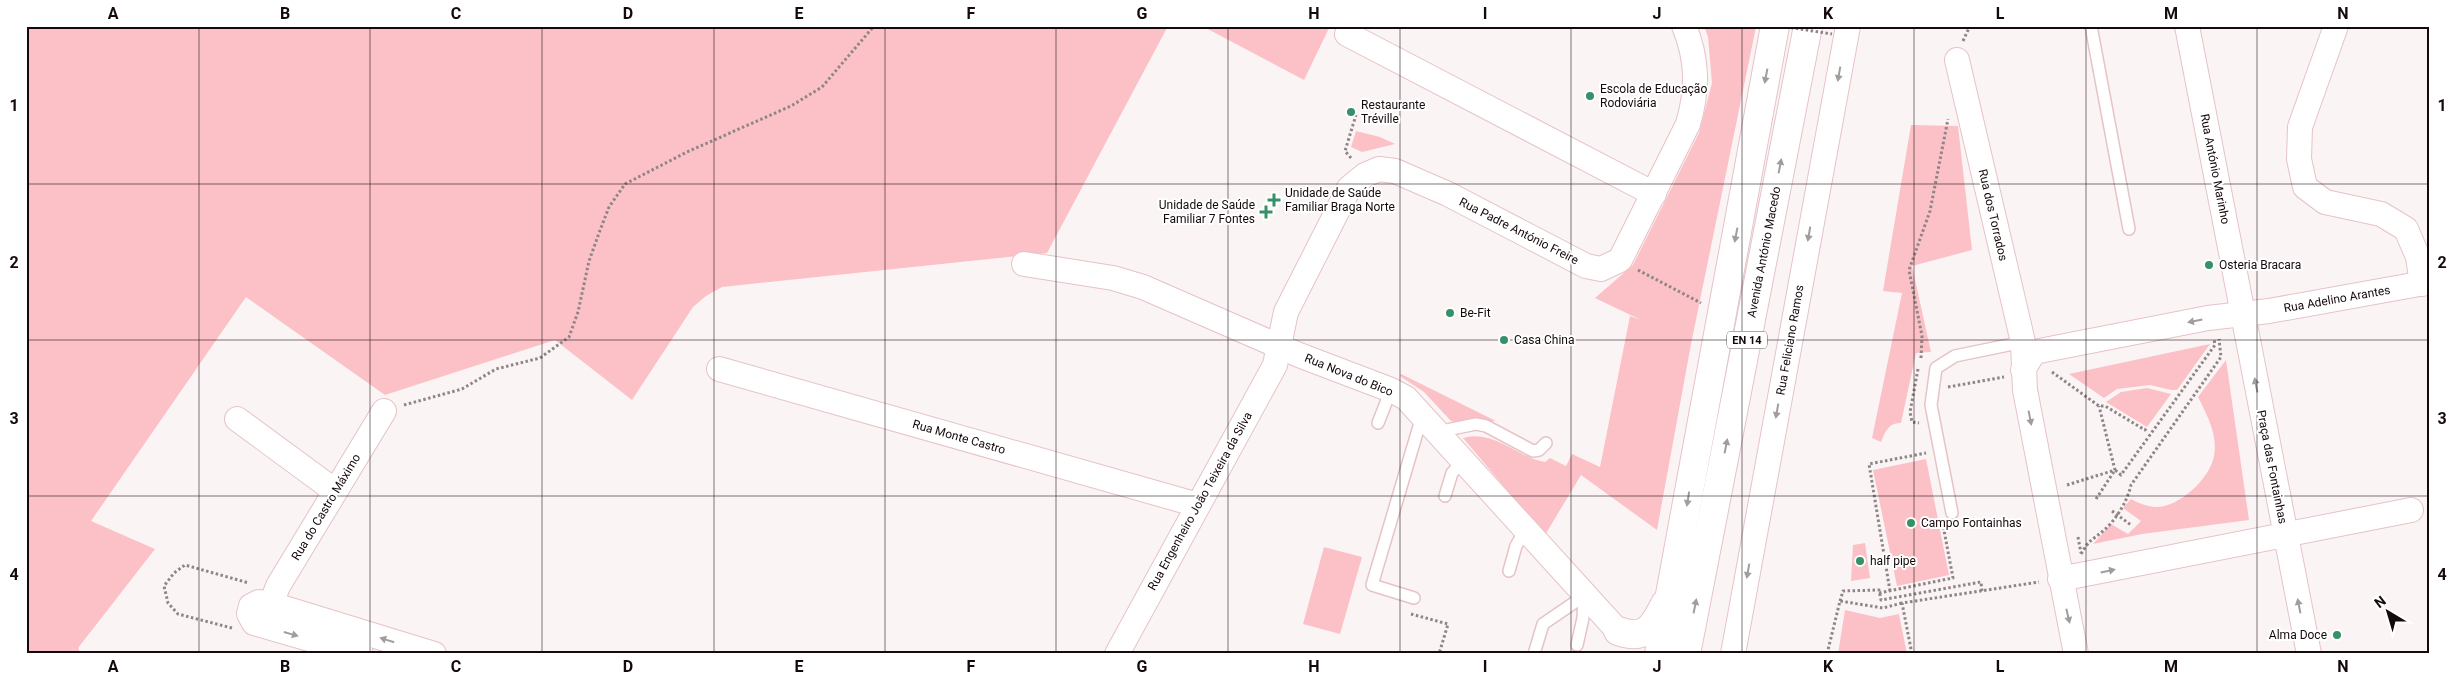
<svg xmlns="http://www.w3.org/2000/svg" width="2456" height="680" viewBox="0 0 2456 680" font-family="Roboto,sans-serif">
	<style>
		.green { fill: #fcc0c7 }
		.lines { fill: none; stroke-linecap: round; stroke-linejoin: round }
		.service-casing { stroke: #e5c3c7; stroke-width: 14 }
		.minor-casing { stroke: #e5c3c7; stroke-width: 26 }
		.trunk-casing { stroke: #e5c3c7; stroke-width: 30 }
		.path { stroke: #8e8586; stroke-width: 3; stroke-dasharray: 2.5 2.5; stroke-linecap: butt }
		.service { stroke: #fff; stroke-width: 11 }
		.minor { stroke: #fff; stroke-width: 24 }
		.trunk { stroke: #fff; stroke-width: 28 }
		.path-bridge { stroke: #8e8586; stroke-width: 3; stroke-dasharray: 2.5 2.5; stroke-linecap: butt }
		.oneway { fill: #a19d9d }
		.grid { fill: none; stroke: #14090b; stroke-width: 1; stroke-opacity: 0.55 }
		.poi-dot { fill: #359168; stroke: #fff; stroke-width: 2 }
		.labels { text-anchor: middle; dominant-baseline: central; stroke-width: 4; stroke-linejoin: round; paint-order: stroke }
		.shield { fill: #fff; stroke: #5a5354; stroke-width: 1 }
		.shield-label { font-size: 11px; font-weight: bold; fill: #14090b }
		.poi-label { font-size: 12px; fill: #14090b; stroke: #fff; text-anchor: start }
		.street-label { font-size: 12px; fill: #14090b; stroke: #fff }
		.neatline { fill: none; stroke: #14090b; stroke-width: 2 }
		.grid-label { font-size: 16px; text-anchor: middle; font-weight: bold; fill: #14090b }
	</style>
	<rect width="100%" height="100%" fill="#fbf4f5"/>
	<!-- green -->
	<g class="green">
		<path d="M26,26H1168L1047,253L722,287L706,296L693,307L632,400L555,340L385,395L246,297L91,521L155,549L78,648L81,654H26Z"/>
		<path d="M1202,26H1330L1304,80Z"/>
		<path d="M1704,26L1756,27L1691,344L1657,530L1581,475L1545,535L1463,438C1494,429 1516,457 1545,462L1550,458L1566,466L1572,454L1600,467L1630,316L1641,320L1595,298L1633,265L1699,133L1712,83L1708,37Z"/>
		<path d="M1911,125L1958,126L1972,250L1912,266L1931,352L1916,353L1901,423C1889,422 1885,432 1881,442L1872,438L1902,293L1883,291Z"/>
		<path d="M1356,131L1380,137L1395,144L1362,152L1351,147Z"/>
		<path d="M2210,344L2177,390H2171L2150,385L2117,389L2104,398L2069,374Z"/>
		<path d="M2226,360L2249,520L2142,534L2093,544L2111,524L2128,534L2141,521L2123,508L2131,499C2138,503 2148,507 2156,507C2180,507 2210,478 2214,456C2218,435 2207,415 2198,397Z"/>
		<path d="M1401,374L1496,421L1457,423L1451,421L1424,392L1400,376Z"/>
		<path d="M2147,388L2171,394L2147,427L2106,402L2121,392Z"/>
		<path d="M1926,459L1949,575L1897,586L1873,470Z"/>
		<path d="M1865,543L1870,578L1851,581L1853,545Z"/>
		<path d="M1324,547L1362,557L1340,634L1303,624Z"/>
		<path d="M1845,610L1880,618L1899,614L1907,654H1838Z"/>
	</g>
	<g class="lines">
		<defs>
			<g id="service">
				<path d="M2091,26L2129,229"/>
				<path d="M1378,423L1391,390"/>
				<path d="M1437,432L1476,424L1486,426L1533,451L1539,450L1546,443"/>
				<path d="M1445,496L1452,473L1463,461"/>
				<path d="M1952,513L1931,405L1936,368L1955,356L2023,342"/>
				<path d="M1509,571L1516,546L1525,530"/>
				<path d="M1414,598L1372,585L1422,416"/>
				<path d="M1577,645L1583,618L1584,596"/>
				<path d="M1534,654L1543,624L1584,596"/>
			</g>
			<g id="minor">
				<path d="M2187,26L2309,654"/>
				<path d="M2336,26L2300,127L2299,159L2305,187L2325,202L2381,214L2406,229L2418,257L2422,284"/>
				<path d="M1347,34L1654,194"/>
				<path d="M1957,60L2023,342L2025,390L2076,654"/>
				<path d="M1024,264L1113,278L1143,287L1299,355L1391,390L1406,398L1618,631"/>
				<path d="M719,369L1198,505"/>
				<path d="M2023,370L2034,352L2208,318L2269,311L2430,282"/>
				<path d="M237,419L335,491"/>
				<path d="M2060,579L2411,510"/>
				<path d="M271,604L278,586L384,411"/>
				<path d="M361,654L254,623L249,614L251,606L259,602L271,604L434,654"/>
				<path d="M1117,654L1275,365L1286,312L1349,188L1365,175L1379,169L1395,171L1448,194L1586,266L1601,269L1620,260L1688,124C1698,89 1698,60 1684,26"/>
				<path d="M1733,654L1848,26"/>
			</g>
			<g id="trunk">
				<path d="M1618,631C1646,641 1653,627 1665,604"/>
				<path d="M1659,654L1775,26"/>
				<path d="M1686,654L1808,26"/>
			</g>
		</defs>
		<!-- service casing -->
		<use href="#service" class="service-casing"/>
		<!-- minor casing -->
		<use href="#minor" class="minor-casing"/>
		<!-- trunk casing -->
		<use href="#trunk" class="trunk-casing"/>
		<!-- path -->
		<g class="path">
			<path d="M1963,41L1970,26"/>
			<path d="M1351,158L1345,151L1356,115"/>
			<path d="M1638,270L1701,303"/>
			<path d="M1921,358L1922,336L1909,270L1930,211L1948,119"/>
			<path d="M1918,369L1910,412L1912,422L1919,423"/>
			<path d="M2052,372L2099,406H2105L2145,430L2147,427"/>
			<path d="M1948,387L2004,377"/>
			<path d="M404,405L462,389L496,369L540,358L569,337L578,312L589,261L599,233L609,207L625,184L687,152L791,106L822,87L874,26"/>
			<path d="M2067,485L2115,470L2099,406"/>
			<path d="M2096,499L2115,470L2121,475L2215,345L2214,339"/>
			<path d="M2112,511L2131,525"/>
			<path d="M2078,537L2081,553"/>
			<path d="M2081,554C2089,540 2091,541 2103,531C2116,520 2127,502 2131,485L2221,357L2219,339"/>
			<path d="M1890,591L1869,464L1926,453"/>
			<path d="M1879,593L1953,578L1943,525"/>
			<path d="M1840,601L1843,591L1879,590L1881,600L1981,582L1982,591"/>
			<path d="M1411,614L1448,624L1439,654"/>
			<path d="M232,628L178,614L168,603L164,586L174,573L185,565L249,583"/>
			<path d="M1827,654L1840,601L1883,608L1902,603"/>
			<path d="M1912,654L1902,603L2039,582"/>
		</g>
		<!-- service -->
		<use href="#service" class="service"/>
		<!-- minor -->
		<use href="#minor" class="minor"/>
		<!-- trunk -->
		<use href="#trunk" class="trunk"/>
		<!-- path-bridge -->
		<path class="path-bridge" d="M1781,26L1832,34"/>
	</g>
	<!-- one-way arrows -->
	<defs><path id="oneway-solid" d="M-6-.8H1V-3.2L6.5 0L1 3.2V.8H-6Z" transform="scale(1.25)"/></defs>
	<g class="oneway">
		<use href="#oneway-solid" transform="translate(1839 74) rotate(100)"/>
		<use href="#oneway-solid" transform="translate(1766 76) rotate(101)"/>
		<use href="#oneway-solid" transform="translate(1780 166) rotate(-79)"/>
		<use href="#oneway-solid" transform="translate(1809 234) rotate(100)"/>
		<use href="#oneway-solid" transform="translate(1736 235) rotate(101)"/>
		<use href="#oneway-solid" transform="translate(2195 321) rotate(169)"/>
		<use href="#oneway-solid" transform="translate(2256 385) rotate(-101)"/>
		<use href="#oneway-solid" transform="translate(1777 411) rotate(100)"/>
		<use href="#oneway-solid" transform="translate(2030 418) rotate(79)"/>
		<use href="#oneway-solid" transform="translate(1726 446) rotate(-79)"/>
		<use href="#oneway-solid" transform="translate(1688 499) rotate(99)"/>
		<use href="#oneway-solid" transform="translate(1748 571) rotate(100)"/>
		<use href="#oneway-solid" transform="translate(2108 571) rotate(-12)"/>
		<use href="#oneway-solid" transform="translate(1695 606) rotate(-79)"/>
		<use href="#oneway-solid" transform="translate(2299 606) rotate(-101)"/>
		<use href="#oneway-solid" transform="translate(2068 616) rotate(77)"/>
		<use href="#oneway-solid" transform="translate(291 634) rotate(16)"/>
		<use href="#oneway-solid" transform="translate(387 640) rotate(-163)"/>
	</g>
	<!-- grid -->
	<path class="grid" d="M199,26V654M370,26V654M542,26V654M714,26V654M885,26V654M1056,26V654M1228,26V654M1400,26V654M1571,26V654M1742,26V654M1914,26V654M2086,26V654M2257,26V654M26,184H2430M26,340H2430M26,496H2430"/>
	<!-- markers -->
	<g class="poi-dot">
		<circle cx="1590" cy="96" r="5"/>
		<circle cx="1351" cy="112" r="5"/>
		<path d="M1271.5 192.5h5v5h5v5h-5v5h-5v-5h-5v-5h5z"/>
		<path d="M1263.5 204.5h5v5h5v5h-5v5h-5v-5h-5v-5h5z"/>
		<circle cx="2209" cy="265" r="5"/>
		<circle cx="1450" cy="313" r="5"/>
		<circle cx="1504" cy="340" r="5"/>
		<circle cx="1911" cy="523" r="5"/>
		<circle cx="1860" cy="561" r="5"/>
		<circle cx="2337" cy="635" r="5"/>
	</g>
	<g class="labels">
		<!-- shield labels -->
		<rect class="shield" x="1727" y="331.5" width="40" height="17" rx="4"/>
		<g class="shield-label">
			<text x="1747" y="340">EN 14</text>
		</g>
		<!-- poi labels -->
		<g class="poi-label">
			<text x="1600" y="89">Escola de Educação<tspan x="1600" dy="14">Rodoviária</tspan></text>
			<text x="1361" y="105">Restaurante<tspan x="1361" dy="14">Tréville</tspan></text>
			<text x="1285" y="193">Unidade de Saúde<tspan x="1285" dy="14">Familiar Braga Norte</tspan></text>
			<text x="1255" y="205" text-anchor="end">Unidade de Saúde<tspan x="1255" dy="14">Familiar 7 Fontes</tspan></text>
			<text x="2219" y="265">Osteria Bracara</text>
			<text x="1460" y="313">Be-Fit</text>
			<text x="1514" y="340">Casa China</text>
			<text x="1921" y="523">Campo Fontainhas</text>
			<text x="1870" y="561">half pipe</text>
			<text x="2327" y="635" text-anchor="end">Alma Doce</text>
		</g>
		<!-- street labels -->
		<g class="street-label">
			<text transform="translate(2215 169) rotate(79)">Rua António Marinho</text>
			<text transform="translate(1993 215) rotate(77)">Rua dos Torrados</text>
			<text transform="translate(1519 231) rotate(27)">Rua Padre António Freire</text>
			<text transform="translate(1764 252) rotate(-79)">Avenida António Macedo</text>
			<text transform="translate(2337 299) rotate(-10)">Rua Adelino Arantes</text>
			<text transform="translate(1790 340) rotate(-80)">Rua Feliciano Ramos</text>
			<text transform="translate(1349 375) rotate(22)">Rua Nova do Bico</text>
			<text transform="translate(959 437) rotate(16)">Rua Monte Castro</text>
			<text transform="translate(2272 467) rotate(79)">Praça das Fontainhas</text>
			<text transform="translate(1200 501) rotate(-61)">Rua Engenheiro João Teixeira da Silva</text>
			<text transform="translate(326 507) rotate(-59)">Rua do Castro Máximo</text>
		</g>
	</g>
	<!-- border -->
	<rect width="2456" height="680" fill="none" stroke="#ffffff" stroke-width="55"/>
	<!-- north arrow -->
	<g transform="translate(2388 612) rotate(322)" stroke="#ffffff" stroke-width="4" paint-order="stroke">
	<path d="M0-4L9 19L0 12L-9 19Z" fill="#14090b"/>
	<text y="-8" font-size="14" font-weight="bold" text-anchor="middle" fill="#14090b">N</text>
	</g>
	<rect x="28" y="28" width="2400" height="624" class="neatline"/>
	<g class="grid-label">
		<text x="113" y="19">A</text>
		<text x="285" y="19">B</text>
		<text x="456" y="19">C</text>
		<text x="628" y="19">D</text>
		<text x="799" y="19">E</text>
		<text x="971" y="19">F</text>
		<text x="1142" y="19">G</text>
		<text x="1314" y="19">H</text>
		<text x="1485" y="19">I</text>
		<text x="1657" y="19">J</text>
		<text x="1828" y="19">K</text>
		<text x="2000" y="19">L</text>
		<text x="2171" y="19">M</text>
		<text x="2343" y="19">N</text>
		<text x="14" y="111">1</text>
		<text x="2442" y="111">1</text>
		<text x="14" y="268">2</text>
		<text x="2442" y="268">2</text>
		<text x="14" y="424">3</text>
		<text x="2442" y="424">3</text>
		<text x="14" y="580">4</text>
		<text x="2442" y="580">4</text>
		<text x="113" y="672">A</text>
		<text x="285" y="672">B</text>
		<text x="456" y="672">C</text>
		<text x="628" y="672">D</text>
		<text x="799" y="672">E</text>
		<text x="971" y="672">F</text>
		<text x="1142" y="672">G</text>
		<text x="1314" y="672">H</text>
		<text x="1485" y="672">I</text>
		<text x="1657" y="672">J</text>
		<text x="1828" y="672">K</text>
		<text x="2000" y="672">L</text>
		<text x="2171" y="672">M</text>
		<text x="2343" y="672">N</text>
	</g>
</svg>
